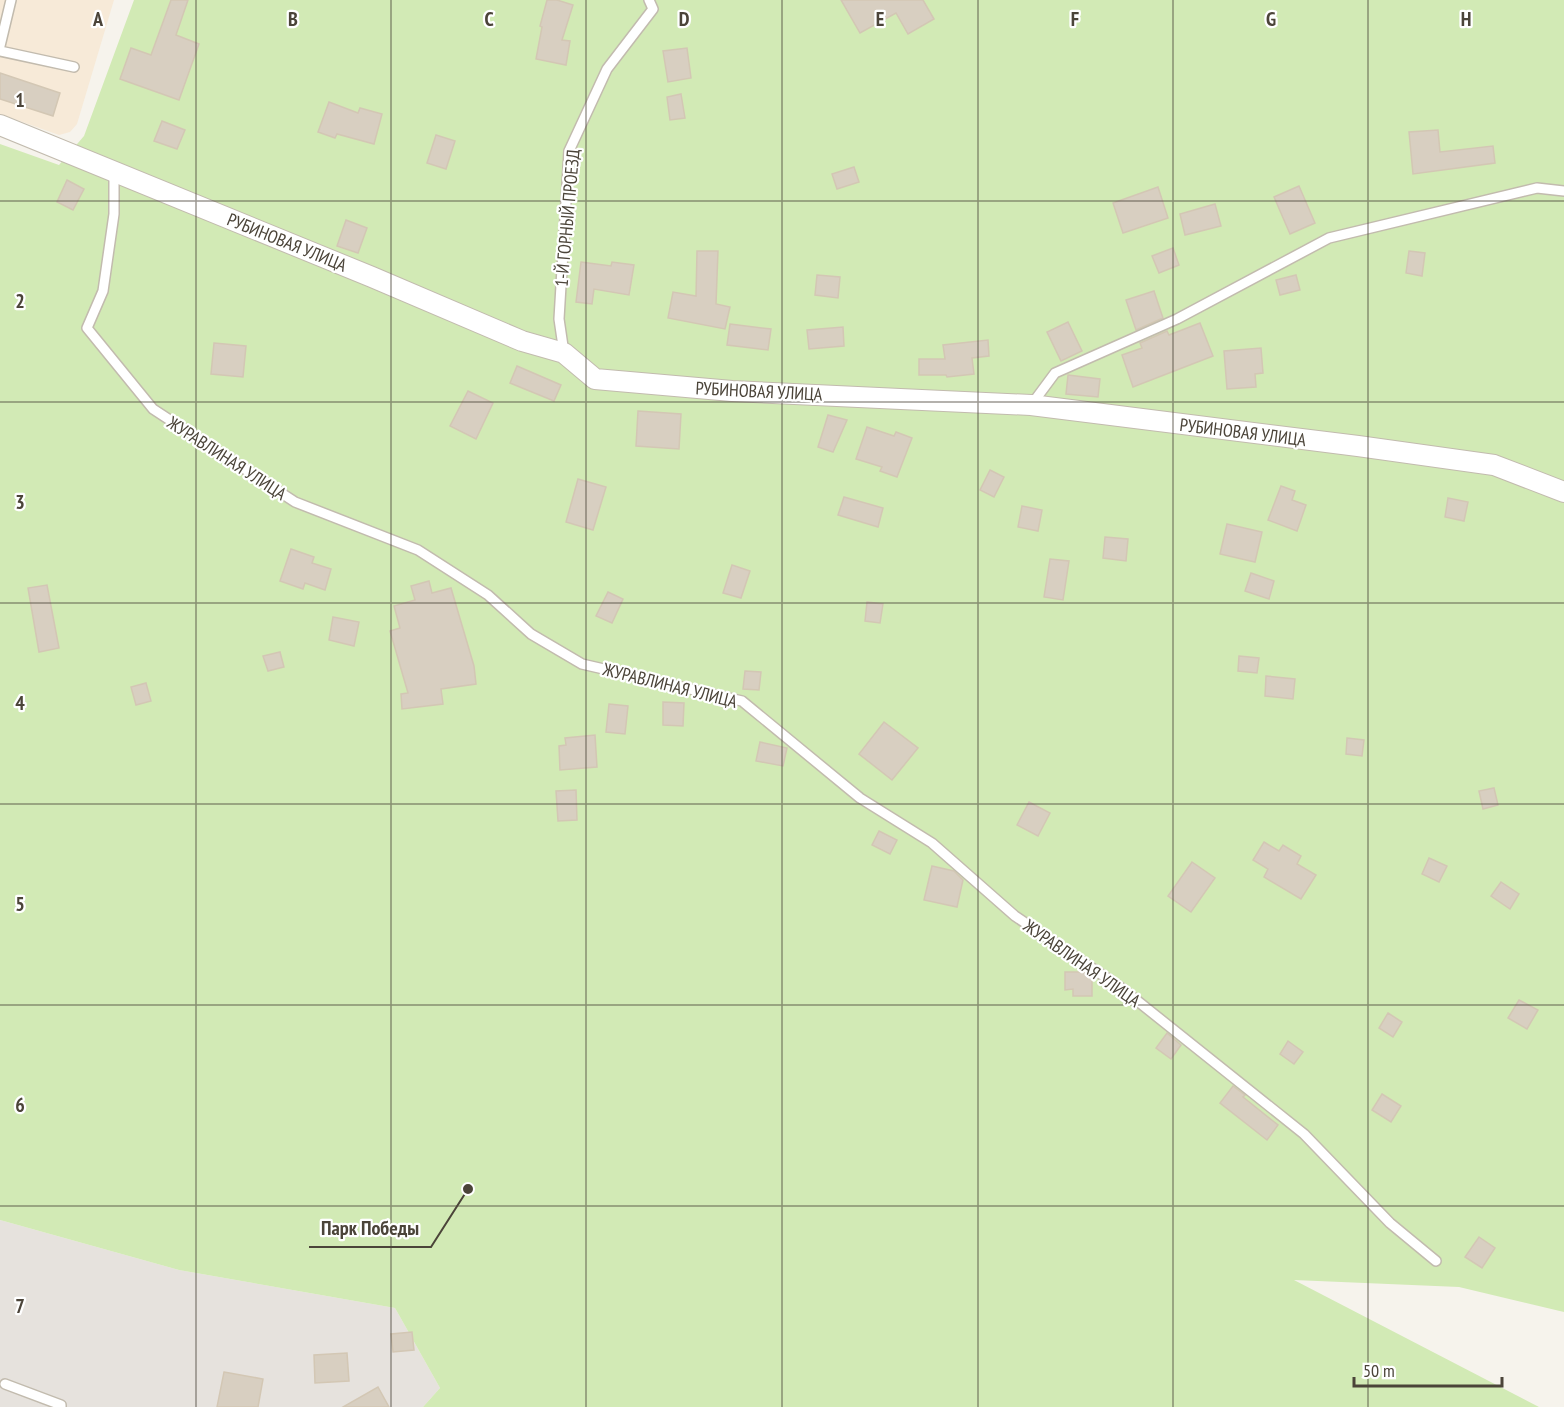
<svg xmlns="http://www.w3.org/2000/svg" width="1564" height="1407" viewBox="0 0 1564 1407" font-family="'PT Sans Narrow',sans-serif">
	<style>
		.commercial { fill: #f7ead8 }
		.industrial { fill: #e6e2dd }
		.green { fill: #d2eab5 }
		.building { fill: #d8cfc1; stroke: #d3c7b4; stroke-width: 1.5 }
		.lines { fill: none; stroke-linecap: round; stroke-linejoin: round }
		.lane-casing { stroke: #c2bbae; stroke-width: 12 }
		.street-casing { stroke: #c2bbae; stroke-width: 22 }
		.lane { stroke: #fff; stroke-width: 9 }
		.street { stroke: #fff; stroke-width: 20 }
		.grid { fill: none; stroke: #4b4439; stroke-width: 1.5; stroke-opacity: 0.55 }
		.labels { text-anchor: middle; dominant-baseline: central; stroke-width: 4.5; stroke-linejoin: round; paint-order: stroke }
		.street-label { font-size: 18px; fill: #4b4439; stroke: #fff }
		.grid-label { font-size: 20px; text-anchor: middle; font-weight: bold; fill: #4b4439; stroke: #fff; stroke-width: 4.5; stroke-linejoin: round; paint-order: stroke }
		.leader { fill: none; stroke: #4b4439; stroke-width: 2 }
		.callout-dot { fill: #4b4439; stroke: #fff; stroke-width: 2 }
		.callout-label { font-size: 20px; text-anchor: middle; font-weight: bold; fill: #4b4439; stroke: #fff; stroke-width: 4.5; stroke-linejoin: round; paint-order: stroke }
	</style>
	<rect width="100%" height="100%" fill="#f6f3ec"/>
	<!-- commercial -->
	<path class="commercial" d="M0,0H114L77,124L70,132L59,135L0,114Z"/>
	<!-- industrial -->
	<path class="industrial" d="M0,1220L179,1270L395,1308L440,1388L423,1407H0Z"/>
	<!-- green -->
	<path class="green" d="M134,0H1564V1312L1459,1287L1294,1280L1539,1407H423L440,1388L395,1308L179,1270L0,1220V144L59,165L84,136Z"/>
	<!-- building -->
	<g class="building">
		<path d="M171,0H188L176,35L199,44L179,100L120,79L131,48L151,55Z"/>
		<path d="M547,0H557L573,5L562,40L570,41L566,65L536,59L542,27L540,26Z"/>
		<path d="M841,0H923L934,19L908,34L896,13L860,33Z"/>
		<path d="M687,48L691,78L668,82L663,51Z"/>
		<path d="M0,73L60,93L53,116L0,99Z"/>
		<path d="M681,94L685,118L670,120L667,97Z"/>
		<path d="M329,102L358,113L360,108L382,114L374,144L337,134L335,138L318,132Z"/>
		<path d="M162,121L185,130L177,149L154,141Z"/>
		<path d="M1438,130L1440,152L1493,146L1495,163L1413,174L1409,132Z"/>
		<path d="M436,135L455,141L446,169L427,163Z"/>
		<path d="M854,167L859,182L837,189L832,174Z"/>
		<path d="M67,180L84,189L73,210L57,202Z"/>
		<path d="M1299,186L1315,223L1290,234L1274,197Z"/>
		<path d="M1158,187L1168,218L1123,233L1113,203Z"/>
		<path d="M1215,204L1221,226L1185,235L1180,214Z"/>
		<path d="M346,220L367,228L358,253L337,246Z"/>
		<path d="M1173,248L1179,265L1159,273L1152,256Z"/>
		<path d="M697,251H718L716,304L730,307L725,329L668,318L673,292L696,296Z"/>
		<path d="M1409,251L1425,253L1422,276L1406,273Z"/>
		<path d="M581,262L611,266L612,262L634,265L629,295L594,289L592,304L576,302Z"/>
		<path d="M817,275L840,277L838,298L815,295Z"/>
		<path d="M1296,275L1300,290L1280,295L1276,280Z"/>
		<path d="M1154,291L1163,318L1136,330L1126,300Z"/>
		<path d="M1068,322L1082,351L1061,361L1047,332Z"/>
		<path d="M1200,323L1213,356L1133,387L1122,355L1142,348L1140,343L1167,331L1169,335Z"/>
		<path d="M730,324L771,329L768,350L727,345Z"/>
		<path d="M843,327L844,346L809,349L807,330Z"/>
		<path d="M988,340L989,356L972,358L974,374L947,377L946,375H919V359H945L943,345Z"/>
		<path d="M214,343L246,346L243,377L211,374Z"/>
		<path d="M1261,348L1263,373L1255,374L1256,387L1227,389L1224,351Z"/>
		<path d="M517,366L561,385L554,401L510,383Z"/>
		<path d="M1068,375L1100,379L1098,397L1066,394Z"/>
		<path d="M468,391L493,403L476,439L450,426Z"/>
		<path d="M638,411L681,414L679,449L636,446Z"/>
		<path d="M828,415L847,420L833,452L818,447Z"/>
		<path d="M867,427L894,436L896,432L912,438L897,477L880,471L882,467L856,459Z"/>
		<path d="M990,470L1004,477L994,497L980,490Z"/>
		<path d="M578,479L606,487L593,530L566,522Z"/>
		<path d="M1281,486L1295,491L1292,500L1306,505L1297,531L1268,520Z"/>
		<path d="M844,497L883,508L878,527L838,515Z"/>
		<path d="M1448,498L1468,502L1464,521L1445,517Z"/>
		<path d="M1022,506L1042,510L1038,531L1018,527Z"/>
		<path d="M1227,524L1262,532L1255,562L1220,554Z"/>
		<path d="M1105,537L1128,539L1126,561L1103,558Z"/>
		<path d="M291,549L314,557L312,563L331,569L325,590L305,583L303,589L280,581Z"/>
		<path d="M1050,559L1069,561L1063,600L1044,597Z"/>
		<path d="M732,565L750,571L741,598L723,593Z"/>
		<path d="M1251,573L1274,581L1269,599L1245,591Z"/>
		<path d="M429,581L432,593L451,588L474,666L476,684L441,689L443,704L402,709L401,694L408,693L390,631L400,628L394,606L415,600L411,586Z"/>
		<path d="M47,585L59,648L39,652L28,588Z"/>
		<path d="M608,592L623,599L612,623L596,616Z"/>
		<path d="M867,602L883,604L880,623L865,621Z"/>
		<path d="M333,617L359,622L354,646L329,640Z"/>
		<path d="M280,652L284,667L268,671L263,656Z"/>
		<path d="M1239,656L1259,658L1257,673L1238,671Z"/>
		<path d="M745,671L761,672L759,690L743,689Z"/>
		<path d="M1266,676L1295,679L1293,699L1265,696Z"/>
		<path d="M146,683L151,701L136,705L131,687Z"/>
		<path d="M663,702L684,703L683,726L663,725Z"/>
		<path d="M609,704L628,706L625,734L606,732Z"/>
		<path d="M884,722L918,748L892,780L859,754Z"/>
		<path d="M595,735L597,767L560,770L559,746L566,745L565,738Z"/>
		<path d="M1347,738L1364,740L1362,756L1346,754Z"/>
		<path d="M760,742L787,748L783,766L756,761Z"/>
		<path d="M1494,788L1498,805L1483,809L1479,791Z"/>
		<path d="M576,790L577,820L558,821L556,791Z"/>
		<path d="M1029,802L1050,813L1038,836L1017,825Z"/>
		<path d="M879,831L897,840L890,854L872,845Z"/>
		<path d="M1264,842L1279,851L1283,845L1301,856L1297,864L1316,875L1301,899L1264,877L1268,869L1253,860Z"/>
		<path d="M1429,858L1447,866L1439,882L1422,874Z"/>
		<path d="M1192,862L1215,878L1191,912L1168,896Z"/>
		<path d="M932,866L954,871L963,880L957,907L924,900Z"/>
		<path d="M1501,882L1519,894L1510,909L1491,896Z"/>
		<path d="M1065,972H1086L1092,976V996H1073V989L1065,990Z"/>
		<path d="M1519,1000L1538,1010L1527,1029L1508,1018Z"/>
		<path d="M1388,1013L1402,1022L1393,1037L1379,1028Z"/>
		<path d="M1167,1033L1181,1045L1171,1059L1156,1048Z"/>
		<path d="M1288,1041L1303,1052L1294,1064L1280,1054Z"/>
		<path d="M1233,1086L1245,1095L1243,1097L1278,1125L1267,1140L1220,1103Z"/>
		<path d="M1382,1094L1401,1106L1391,1122L1372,1110Z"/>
		<path d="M1479,1237L1495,1248L1482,1268L1465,1257Z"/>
		<path d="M412,1332L414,1350L393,1352L391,1334Z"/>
		<path d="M347,1353L349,1381L315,1383L314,1355Z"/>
		<path d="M224,1372L263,1379L258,1407H217Z"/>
		<path d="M378,1387L389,1407H343Z"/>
	</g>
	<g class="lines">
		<defs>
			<g id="lane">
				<path d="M0,46L11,0"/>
				<path d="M0,51L74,67"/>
				<path d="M114,171V214L103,291L87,328L153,409L295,502L418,550L488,595L531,634L582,664L742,701L860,798L932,843L1015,916L1120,987L1304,1134L1390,1223L1436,1261"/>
				<path d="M564,353L559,319L569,151L607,69L653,9L649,0"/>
				<path d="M1032,404L1055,373L1177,319L1329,238L1537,188L1564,191"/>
				<path d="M5,1384L61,1405V1407"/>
			</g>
			<path id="street" d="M0,125L372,277L522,341L564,353L595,379L732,391L1031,405L1358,446L1494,465L1564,492"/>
		</defs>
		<!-- lane casing -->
		<use href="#lane" class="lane-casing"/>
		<!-- street casing -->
		<use href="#street" class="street-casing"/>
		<!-- lane -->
		<use href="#lane" class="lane"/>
		<!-- street -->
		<use href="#street" class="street"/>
	</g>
	<!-- grid -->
	<path class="grid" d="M196,0V1407M391,0V1407M586,0V1407M782,0V1407M978,0V1407M1173,0V1407M1368,0V1407M0,201H1564M0,402H1564M0,603H1564M0,804H1564M0,1005H1564M0,1206H1564"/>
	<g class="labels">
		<!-- street labels -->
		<g class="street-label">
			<text transform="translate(567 218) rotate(-85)">1-Й ГОРНЫЙ ПРОЕЗД</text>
			<text transform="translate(287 242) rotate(22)">РУБИНОВАЯ УЛИЦА</text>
			<text transform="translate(759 391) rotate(3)">РУБИНОВАЯ УЛИЦА</text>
			<text transform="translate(1243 432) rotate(7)">РУБИНОВАЯ УЛИЦА</text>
			<text transform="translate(227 458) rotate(33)">ЖУРАВЛИНАЯ УЛИЦА</text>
			<text transform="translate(670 685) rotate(14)">ЖУРАВЛИНАЯ УЛИЦА</text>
			<text transform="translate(1082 963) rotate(35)">ЖУРАВЛИНАЯ УЛИЦА</text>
		</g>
	</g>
	<g class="grid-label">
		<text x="98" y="26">A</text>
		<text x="293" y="26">B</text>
		<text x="489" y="26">C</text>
		<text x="684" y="26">D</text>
		<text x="880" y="26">E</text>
		<text x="1075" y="26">F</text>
		<text x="1271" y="26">G</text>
		<text x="1466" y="26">H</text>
		<text x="20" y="107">1</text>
		<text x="20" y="308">2</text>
		<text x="20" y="509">3</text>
		<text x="20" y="710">4</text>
		<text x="20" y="911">5</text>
		<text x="20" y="1112">6</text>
		<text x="20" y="1313">7</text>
	</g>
	<!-- callouts -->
	<path class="leader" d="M468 1189L431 1247H309"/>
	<circle class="callout-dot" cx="468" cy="1189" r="6"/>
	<g class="callout-label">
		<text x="370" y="1235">Парк Победы</text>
	</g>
	<!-- scale -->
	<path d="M1354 1377v9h148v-9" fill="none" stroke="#4b4439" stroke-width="3"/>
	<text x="1363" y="1377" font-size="18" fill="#4b4439" stroke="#ffffff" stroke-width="4.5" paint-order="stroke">50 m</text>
</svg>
